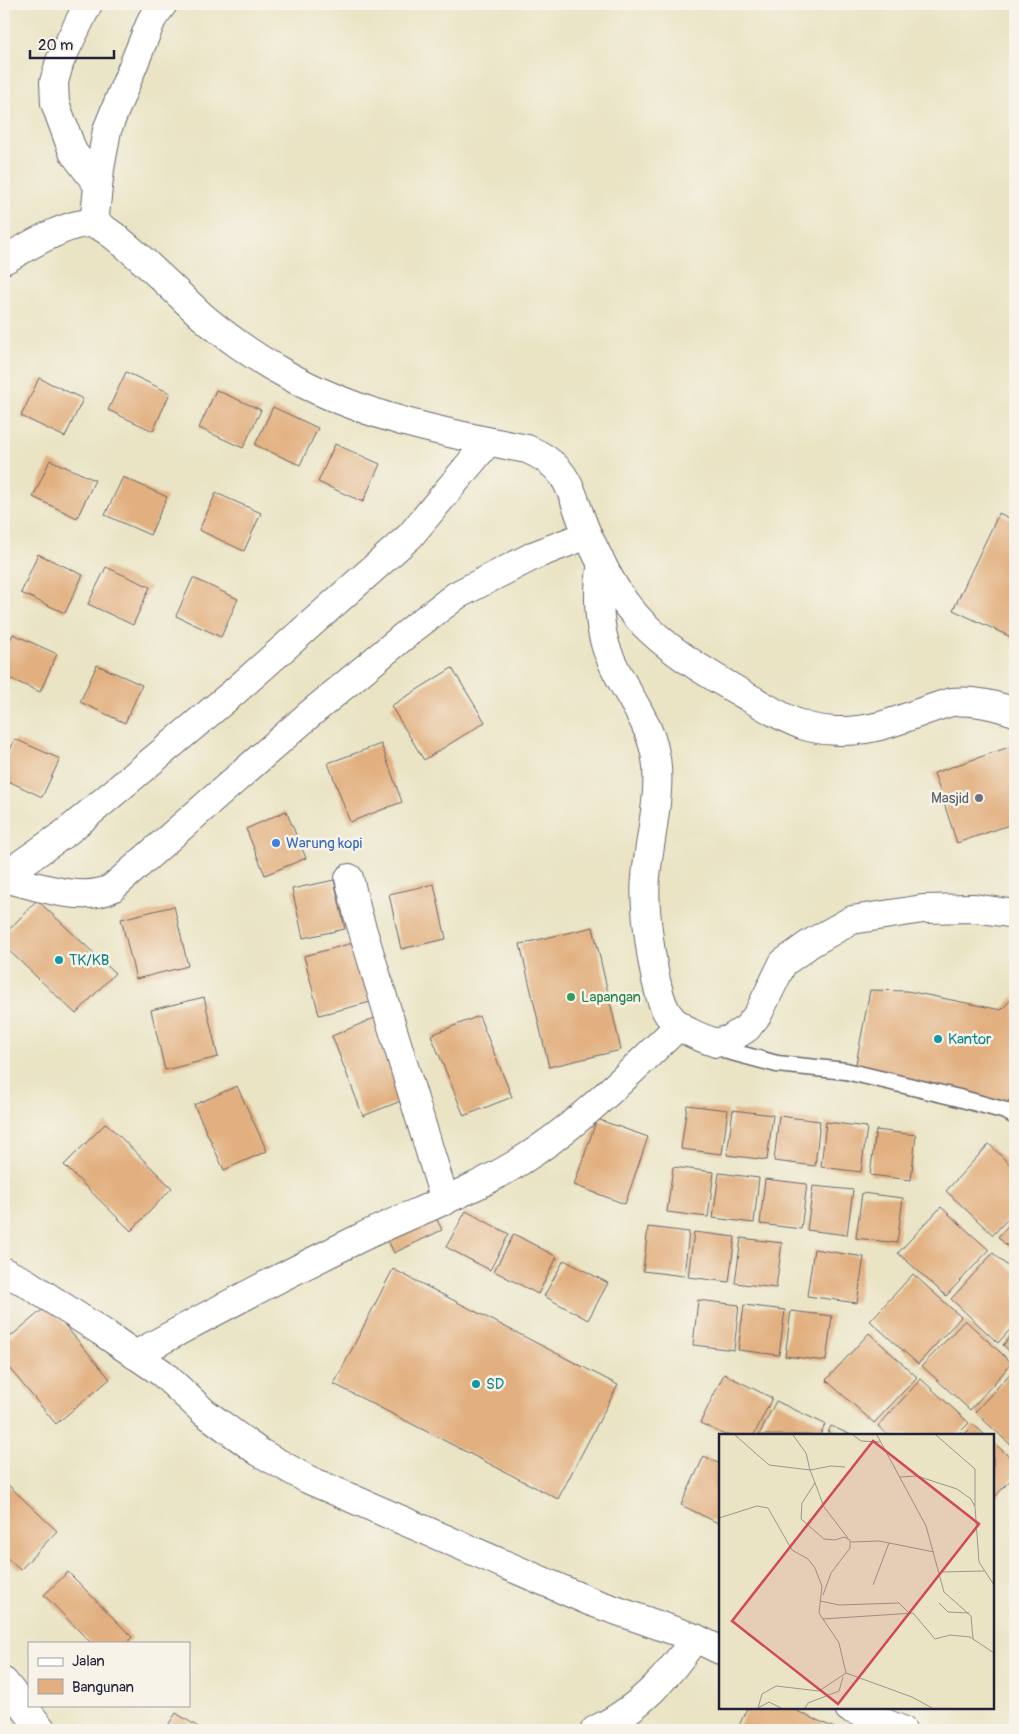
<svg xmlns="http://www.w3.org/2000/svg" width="1019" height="1734" viewBox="0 0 1019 1734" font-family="Pangolin,sans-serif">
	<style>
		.building { fill: #e2b080 }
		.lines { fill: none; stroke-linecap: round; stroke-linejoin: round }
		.service-casing { stroke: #68666b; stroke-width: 19 }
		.minor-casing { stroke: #68666b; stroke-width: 30 }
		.service { stroke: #fff; stroke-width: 16 }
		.minor { stroke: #fff; stroke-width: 28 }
		.worship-dot { fill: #6b7280; stroke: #f7f3e8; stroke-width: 2 }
		.shop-dot { fill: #3f7fe0; stroke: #f7f3e8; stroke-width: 2 }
		.culture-dot { fill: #0f9aa8; stroke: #f7f3e8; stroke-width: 2 }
		.leisure-dot { fill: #2e9e5b; stroke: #f7f3e8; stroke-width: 2 }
		.labels { text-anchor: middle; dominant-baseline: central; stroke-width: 5; stroke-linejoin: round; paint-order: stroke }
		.worship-label { font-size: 15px; fill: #5b616d; stroke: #f7f3e8; text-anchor: end }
		.shop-label { font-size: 15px; fill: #366cbe; stroke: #f7f3e8; text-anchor: start }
		.culture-label { font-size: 15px; fill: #0d838f; stroke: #f7f3e8; text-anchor: start }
		.leisure-label { font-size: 15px; fill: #27864d; stroke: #f7f3e8; text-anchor: start }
		.inset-road { fill: none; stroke: #9a968e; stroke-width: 1 }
		.view { fill: #d1495b; fill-opacity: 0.15; stroke: #d1495b; stroke-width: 2.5 }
		.inset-edge { fill: none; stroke: #22223b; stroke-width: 2.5 }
	</style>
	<rect width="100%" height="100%" fill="#f7f3e8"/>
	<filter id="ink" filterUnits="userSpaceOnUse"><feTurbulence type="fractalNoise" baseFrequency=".02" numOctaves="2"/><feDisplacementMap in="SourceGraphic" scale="10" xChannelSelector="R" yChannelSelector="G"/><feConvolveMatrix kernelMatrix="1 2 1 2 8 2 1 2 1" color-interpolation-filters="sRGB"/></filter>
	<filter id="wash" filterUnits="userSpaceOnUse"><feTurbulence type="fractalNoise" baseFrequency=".0096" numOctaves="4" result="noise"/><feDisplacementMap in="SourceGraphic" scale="20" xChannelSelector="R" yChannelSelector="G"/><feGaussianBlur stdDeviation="1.12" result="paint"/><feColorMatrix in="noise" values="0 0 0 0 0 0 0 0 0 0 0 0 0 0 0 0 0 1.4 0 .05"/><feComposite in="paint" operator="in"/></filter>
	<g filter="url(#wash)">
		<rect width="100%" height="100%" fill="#eae4c5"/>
		<g id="blocks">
			<!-- building -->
			<g class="building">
				<path d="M126,372L170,393L153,431L108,410Z"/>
				<path d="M39,378L83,399L65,437L21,416Z"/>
				<path d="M216,390L261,410L243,448L199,428Z"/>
				<path d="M273,407L318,428L300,465L255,445Z"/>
				<path d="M335,444L380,464L363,502L318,482Z"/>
				<path d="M50,460L95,480L77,518L33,497Z"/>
				<path d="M123,477L167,497L150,535L105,515Z"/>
				<path d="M216,493L261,513L244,551L199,530Z"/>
				<path d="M999,513L1015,521V639L953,610Z"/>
				<path d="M38,554L83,575L65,613L21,593Z"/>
				<path d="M106,567L150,587L133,625L88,604Z"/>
				<path d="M193,578L238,599L221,637L176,616Z"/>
				<path d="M13,634L57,654L40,692L4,676V654Z"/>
				<path d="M97,665L142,685L125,723L80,702Z"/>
				<path d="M452,668L485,722L424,760L391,706Z"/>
				<path d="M15,739L60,759L42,797L4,779V763Z"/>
				<path d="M381,744L402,802L350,822L328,763Z"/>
				<path d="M1015,745V823L957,843L934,773Z"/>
				<path d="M286,811L306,858L265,875L246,829Z"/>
				<path d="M334,880L345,929L303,938L292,889Z"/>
				<path d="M434,884L446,939L401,949L389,894Z"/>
				<path d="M37,900L115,973L76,1014L4,946V935Z"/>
				<path d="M174,906L188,966L136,979L121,919Z"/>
				<path d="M593,927L621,1050L549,1067L520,944Z"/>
				<path d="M357,942L371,1002L319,1015L304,956Z"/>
				<path d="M870,990L907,991L1001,1010L1015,996V1090L1007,1104L855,1069Z"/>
				<path d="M204,997L218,1057L165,1070L151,1010Z"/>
				<path d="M379,1016L411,1097L363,1116L332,1036Z"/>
				<path d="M479,1016L512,1097L464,1116L431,1035Z"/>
				<path d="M237,1086L267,1151L224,1170L194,1105Z"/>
				<path d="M687,1105L728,1110L722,1154L681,1149Z"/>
				<path d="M733,1110L773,1115L767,1160L727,1155Z"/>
				<path d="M779,1116L820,1121L815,1166L774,1161Z"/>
				<path d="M597,1119L648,1137L625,1204L574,1185Z"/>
				<path d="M826,1122L867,1127L861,1172L821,1167Z"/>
				<path d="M106,1123L172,1188L131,1231L64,1165Z"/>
				<path d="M876,1130L916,1135L911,1180L870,1175Z"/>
				<path d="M989,1144L1015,1169V1211L993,1235L946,1191Z"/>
				<path d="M673,1167L714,1172L708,1217L667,1212Z"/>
				<path d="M719,1173L759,1178L754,1223L713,1218Z"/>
				<path d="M765,1179L807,1184L801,1229L760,1224Z"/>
				<path d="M813,1186L853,1190L847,1235L807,1230Z"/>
				<path d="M862,1193L903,1198L897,1243L856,1238Z"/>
				<path d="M941,1207L989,1250L946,1296L898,1253Z"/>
				<path d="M432,1209L442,1230L394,1253L384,1232Z"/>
				<path d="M466,1211L509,1234L490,1270L446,1247Z"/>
				<path d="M1015,1218V1254L998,1237Z"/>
				<path d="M648,1227L689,1232L684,1276L643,1271Z"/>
				<path d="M694,1232L735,1237L729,1282L688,1277Z"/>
				<path d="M514,1234L557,1257L538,1294L494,1271Z"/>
				<path d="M741,1238L782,1243L776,1288L735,1283Z"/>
				<path d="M814,1249L864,1257L857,1303L807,1296Z"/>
				<path d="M993,1253L1015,1273V1324L998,1343L951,1299Z"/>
				<path d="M564,1260L608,1283L588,1320L544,1296Z"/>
				<path d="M393,1269L618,1385L558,1499L334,1384Z"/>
				<path d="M913,1274L961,1317L918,1364L870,1321Z"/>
				<path d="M698,1300L739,1305L734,1350L693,1345Z"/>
				<path d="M48,1305L110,1379L56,1424L4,1362V1342Z"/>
				<path d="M744,1305L785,1310L779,1355L738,1350Z"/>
				<path d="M791,1311L832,1316L826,1361L785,1356Z"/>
				<path d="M965,1320L1012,1363L970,1410L922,1366Z"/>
				<path d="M1015,1332V1356L1003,1345Z"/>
				<path d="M869,1333L917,1377L874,1423L826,1380Z"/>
				<path d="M1015,1368V1449L975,1412Z"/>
				<path d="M724,1374L772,1398L754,1435H725L700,1423Z"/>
				<path d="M921,1379L969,1423L957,1435H888L878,1426Z"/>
				<path d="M776,1401L825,1424L820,1435H759Z"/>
				<path d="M974,1425L985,1435H964Z"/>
				<path d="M831,1426L851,1435H827Z"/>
				<path d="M993,1442L1015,1462V1475L993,1499Z"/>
				<path d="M704,1456L720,1464V1524L681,1505Z"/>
				<path d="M4,1481L57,1531L20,1570L4,1555Z"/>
				<path d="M68,1572L132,1637L127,1643H91L44,1595Z"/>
				<path d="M747,1708H790L839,1730H737Z"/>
				<path d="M176,1713L203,1730H165Z"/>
			</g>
		</g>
	</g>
	<g filter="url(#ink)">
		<use href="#blocks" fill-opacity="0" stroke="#68666b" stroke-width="1"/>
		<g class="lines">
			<defs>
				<path id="service" d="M716,1043L728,1051L777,1064L846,1071L959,1098L1006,1111L1015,1116"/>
				<g id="minor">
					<path d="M88,4L60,61L54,82L55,103L73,152L98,185"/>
					<path d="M94,224L100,169L107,130L152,19L163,4"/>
					<path d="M4,260C23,249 72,219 94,224C113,228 183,299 203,317C223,334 256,358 280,371C355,415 443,433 527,449C578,470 570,503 592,544C600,561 609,579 619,594C650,641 701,670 748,697C766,707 785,720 805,726C821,731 842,732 858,730C890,727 921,710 952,702C975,700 994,705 1015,712"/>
					<path d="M602,564C597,589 598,622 606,647C618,684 647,714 655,753C663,788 649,841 646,877C643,904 653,992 668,1014C679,1030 699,1037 716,1043L730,1039L747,1028L758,1014L783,963L811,943L852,920L923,909L974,908L1015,914"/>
					<path d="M4,876L68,831L233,693L410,536L488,442"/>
					<path d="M4,878C35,885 83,904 112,888L311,713L415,627L457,595L535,555L587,535"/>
					<path d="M349,878L358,915L445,1201"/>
					<path d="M4,1272L25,1282L102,1332L162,1373L204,1412L259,1452L307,1479L589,1601L695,1638L720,1650"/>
					<path d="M135,1355C209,1314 284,1275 360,1238C412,1213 466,1194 516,1164C578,1126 628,1074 680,1025"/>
					<path d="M4,1682L42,1730"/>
					<path d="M849,1708L902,1730"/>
					<path d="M595,1730C638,1710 668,1677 695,1638"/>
				</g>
			</defs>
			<!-- service casing -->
			<use href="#service" class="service-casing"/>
			<!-- minor casing -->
			<use href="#minor" class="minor-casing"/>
			<!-- service -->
			<use href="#service" class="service"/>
			<!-- minor -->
			<use href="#minor" class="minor"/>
		</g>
	</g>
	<!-- markers -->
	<circle class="worship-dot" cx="979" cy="798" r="5"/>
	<circle class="shop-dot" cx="276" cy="843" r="5"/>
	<g class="culture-dot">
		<circle cx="59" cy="960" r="5"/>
		<circle cx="938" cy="1039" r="5"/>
		<circle cx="476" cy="1384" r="5"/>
	</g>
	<circle class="leisure-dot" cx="571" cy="997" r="5"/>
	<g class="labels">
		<!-- worship labels -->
		<g class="worship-label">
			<text x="969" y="798">Masjid</text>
		</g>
		<!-- shop labels -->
		<g class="shop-label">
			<text x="286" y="843">Warung kopi</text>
		</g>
		<!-- culture labels -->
		<g class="culture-label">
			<text x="69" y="960">TK/KB</text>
			<text x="948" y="1039">Kantor</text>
			<text x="486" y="1384">SD</text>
		</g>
		<!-- leisure labels -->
		<g class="leisure-label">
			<text x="581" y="997">Lapangan</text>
		</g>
	</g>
	<!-- overview -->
	<g transform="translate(719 1434)">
		<rect width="275" height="275" fill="#eae4c5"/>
		<path class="inset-road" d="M16,1L50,31L91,36L96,49L83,69L82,85L105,105L116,106L125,103L131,106V114L112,139L104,161M74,1L87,19L91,36L112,32L126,33M134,1L142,7L161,8M158,1L207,92L225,158L252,182L254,205M217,1L256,35V72M180,43L198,42L238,55L252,65L256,73L260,128L275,151M96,49L105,73L129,104M0,84L38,72L49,74L73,116L89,125L96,134L103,152L100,179L120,209L127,239L193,263L213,274M132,108L160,107L215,118M222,138L265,137M154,151L170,109M101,167L120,171L180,169L190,179M220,169L229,178L250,179M104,185L194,179L216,205L231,201L251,203L275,219M39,274L43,260L57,252L100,257L127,239M39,274L50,268L62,274M86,274L89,269L120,257L124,243"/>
		<path class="view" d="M154,7L260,90L119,270L13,187Z"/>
		<rect width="275" height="275" class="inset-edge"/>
	</g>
	<!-- margin -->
	<rect width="1019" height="1734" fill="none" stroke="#f7f3e8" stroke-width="20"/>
	<!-- legend -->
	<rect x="28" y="1642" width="162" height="65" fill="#f7f3e8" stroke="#a29fa3"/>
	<rect x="38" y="1658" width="25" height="8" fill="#ffffff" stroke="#a29fa3"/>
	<text x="72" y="1666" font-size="15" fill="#22223b">Jalan</text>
	<rect x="38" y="1679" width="25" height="15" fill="#e2b080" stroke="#a29fa3"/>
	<text x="72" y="1692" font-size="15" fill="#22223b">Bangunan</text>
	<!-- scale -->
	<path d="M30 50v8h84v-8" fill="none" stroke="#22223b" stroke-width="2.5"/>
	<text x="38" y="50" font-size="15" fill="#22223b" stroke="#f7f3e8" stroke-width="4" paint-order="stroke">20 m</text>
</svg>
